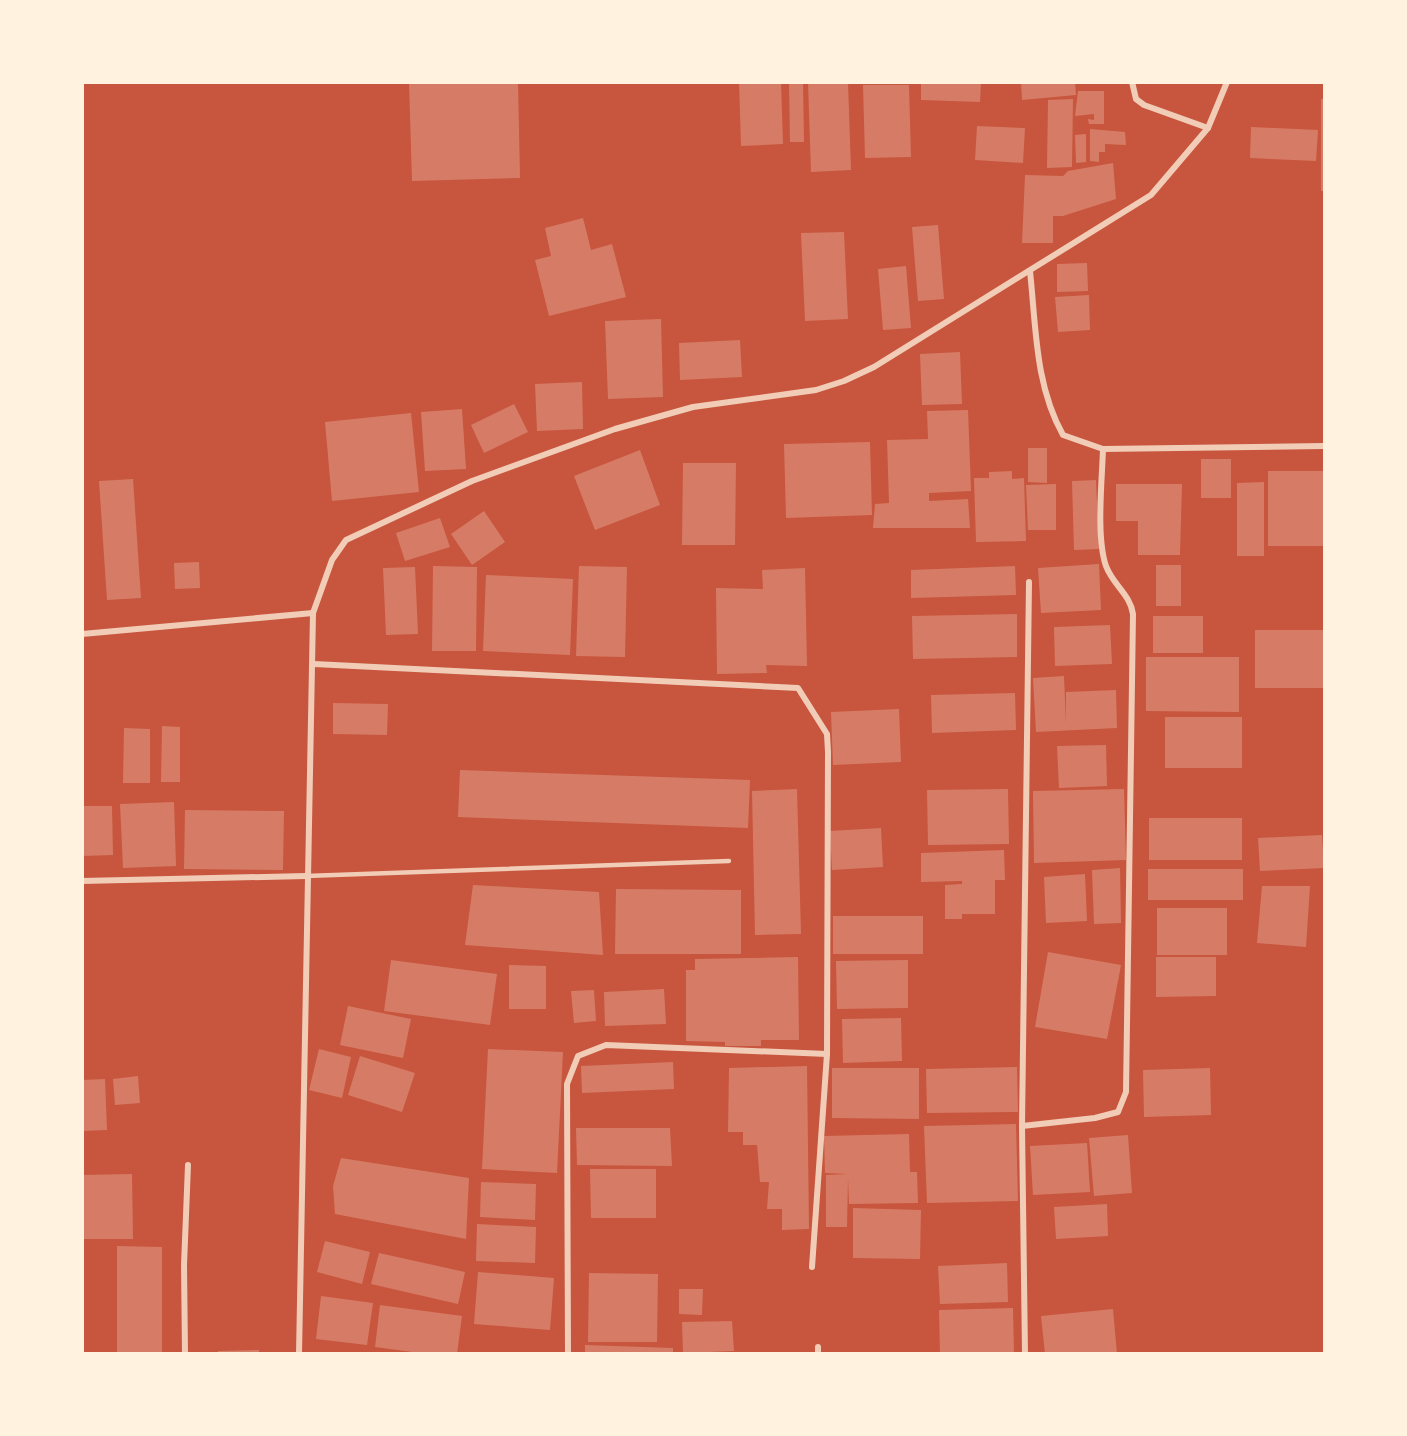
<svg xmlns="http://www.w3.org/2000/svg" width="1407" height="1436" viewBox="0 0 1407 1436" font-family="Manrope,sans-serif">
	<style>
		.building { fill: #d67c66 }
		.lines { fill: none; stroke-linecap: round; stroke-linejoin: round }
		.service { stroke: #f1ccb7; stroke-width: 4.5 }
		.minor { stroke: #f1ccb7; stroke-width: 6 }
	</style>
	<rect width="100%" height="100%" fill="#c8553d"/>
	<!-- building -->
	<g class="building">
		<path d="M409,82H518L520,178L412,181Z"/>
		<path d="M739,82H781L783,144L741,146Z"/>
		<path d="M789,82H803L804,142H790Z"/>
		<path d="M808,82H848L851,170L811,172Z"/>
		<path d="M921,82H981L980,102L921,100Z"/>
		<path d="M1021,82H1075L1076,95L1022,100Z"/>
		<path d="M863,85H909L911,157L865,158Z"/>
		<path d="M1078,91H1104V124H1089L1088,119L1094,120V114L1075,116Z"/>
		<path d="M1073,99L1072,167L1047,168L1048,100Z"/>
		<rect x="1321" y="99" width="3" height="92"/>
		<path d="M977,126L1025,128L1023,163L975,160Z"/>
		<path d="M1251,127L1318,130L1316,161L1250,158Z"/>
		<path d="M1090,129L1125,132L1126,145L1105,144V152H1099V162L1090,161Z"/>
		<path d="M1086,134V162L1076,163L1075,135Z"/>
		<path d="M1113,163L1116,199L1063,216H1053V243H1022L1025,175L1063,176L1068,171Z"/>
		<path d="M583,218L591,250L612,244L626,297L549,316L535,260L551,256L545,228Z"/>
		<path d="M938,225L944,299L918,301L912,227Z"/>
		<path d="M844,232L848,319L805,321L801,233Z"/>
		<path d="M1087,263L1088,291L1057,292V264Z"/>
		<path d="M906,266L911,328L883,330L878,269Z"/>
		<path d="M1089,295L1090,330L1058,332L1055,297Z"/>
		<path d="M661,319L663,397L608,399L605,321Z"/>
		<path d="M740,340L742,377L680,380L679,343Z"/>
		<path d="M960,352L962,404L922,405L920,354Z"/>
		<path d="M582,382L583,429L537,431L535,384Z"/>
		<path d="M514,404L528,432L484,453L471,425Z"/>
		<path d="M462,409L466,469L425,471L421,412Z"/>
		<path d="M968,410L971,491L929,493V501L968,499L970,528H873L875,504L889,503L887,440L928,439L927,411Z"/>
		<path d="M411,413L419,492L332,501L325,422Z"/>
		<path d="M870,442L872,515L786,518L784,444Z"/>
		<path d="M1028,448H1047V483L1028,482Z"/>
		<path d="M640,450L660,505L595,530L574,476Z"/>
		<rect x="1201" y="459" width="30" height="39"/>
		<path d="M683,463H736L735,545H682Z"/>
		<path d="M1012,471V479L1024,478L1026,541L976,542L974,478H989V472Z"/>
		<rect x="1268" y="471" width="56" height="75"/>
		<path d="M133,479L141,598L107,600L99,481Z"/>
		<path d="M1096,480L1099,549L1074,550L1072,481Z"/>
		<path d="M1264,482V556H1237V483Z"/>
		<path d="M1056,484V530H1028L1026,485Z"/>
		<path d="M1116,484H1182L1180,555H1138V521H1116Z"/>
		<path d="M484,511L505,542L472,565L451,534Z"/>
		<path d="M440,518L450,547L405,561L396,533Z"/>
		<path d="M199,562L200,588L175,589L174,563Z"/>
		<path d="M1099,564L1101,610L1041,613L1038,568Z"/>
		<rect x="1156" y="565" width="25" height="41"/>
		<path d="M433,566L477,567L476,651H432Z"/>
		<path d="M579,566L627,567L625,657L576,656Z"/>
		<path d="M1015,566L1016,595L911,598V570Z"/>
		<path d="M415,567L418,634L386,635L383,568Z"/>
		<path d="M805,568L807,666L766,665L767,673L717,674L716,588L763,589L762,570Z"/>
		<path d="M486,575L573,579L570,655L483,651Z"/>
		<path d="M1017,614V657L913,659L912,616Z"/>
		<rect x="1153" y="616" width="50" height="37"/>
		<path d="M1110,625L1112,664L1055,666L1054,627Z"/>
		<rect x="1255" y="630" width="69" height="58"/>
		<path d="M1146,657H1239V712L1146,711Z"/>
		<path d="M1064,676L1066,724V692L1116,690L1117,728L1036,732L1033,678Z"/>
		<path d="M1015,693L1016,730L932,733L931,695Z"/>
		<path d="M333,703L388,704L387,735L333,734Z"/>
		<path d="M899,709L901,762L833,765L831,712Z"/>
		<rect x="1165" y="717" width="77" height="51"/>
		<path d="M162,726L180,727V782H161Z"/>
		<path d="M124,728L150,729V783H123Z"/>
		<path d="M1106,745L1107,786L1059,788L1057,746Z"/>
		<path d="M460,770L750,780L748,828L458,817Z"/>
		<path d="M797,789L801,934L755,935L752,791Z"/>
		<path d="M1008,789L1009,844L928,845L927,790Z"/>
		<path d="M1124,789L1126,860L1034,863L1033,791Z"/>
		<path d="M174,802L176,866L123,868L120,804Z"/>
		<path d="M82,806H112L113,855L82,856Z"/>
		<path d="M185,810L284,811L283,870L184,869Z"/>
		<rect x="1149" y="818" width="93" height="42"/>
		<path d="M881,828L883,867L832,870L830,831Z"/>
		<path d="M1322,835L1324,868L1260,871L1258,838Z"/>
		<path d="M1004,850L1005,880H995V914H962V919H945V885L962,884V881L921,882V853Z"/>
		<path d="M1120,868L1121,923L1094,924L1092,870Z"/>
		<rect x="1148" y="869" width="95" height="31"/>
		<path d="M1085,874L1087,921L1046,923L1044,877Z"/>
		<path d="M473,885L599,892L603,955L465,945Z"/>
		<path d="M1262,886H1310L1306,947L1257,943Z"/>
		<path d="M616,889L741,890V954H615Z"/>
		<rect x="1157" y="908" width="70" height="47"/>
		<rect x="833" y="916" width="90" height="38"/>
		<path d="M1048,952L1121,965L1107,1039L1035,1027Z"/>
		<path d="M798,957L799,1040H761V1046H725V1042L686,1041V970H695V959Z"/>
		<path d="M1156,957H1216V996L1156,997Z"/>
		<path d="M391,960L497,974L490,1025L384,1011Z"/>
		<path d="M908,960V1008L837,1009L836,961Z"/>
		<path d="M509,965L546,966V1009H509Z"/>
		<path d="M664,989L666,1024L605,1026L604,992Z"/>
		<path d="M594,990L596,1021L574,1023L571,991Z"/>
		<path d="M348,1006L411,1019L403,1058L340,1045Z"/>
		<path d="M901,1018L902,1061L843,1063L842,1019Z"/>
		<path d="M319,1049L351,1057L342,1098L309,1090Z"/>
		<path d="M488,1049L563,1052L557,1173L482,1169Z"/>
		<path d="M360,1056L415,1073L402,1112L348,1095Z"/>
		<path d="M673,1062L674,1089L582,1093L581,1066Z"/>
		<path d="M807,1066L809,1229L782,1230V1209H767L769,1182H760L757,1145H743V1132H728L729,1068Z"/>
		<path d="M1017,1067L1018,1112L927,1113L926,1069Z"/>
		<path d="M832,1068H919V1119L832,1118Z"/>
		<path d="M1210,1068L1211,1115L1144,1117L1143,1070Z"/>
		<path d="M138,1076L140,1103L115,1105L113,1079Z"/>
		<path d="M105,1079L107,1130L82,1131V1080Z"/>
		<path d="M1016,1124L1018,1201L927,1203L924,1126Z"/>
		<path d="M576,1128H670L672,1166L577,1165Z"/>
		<path d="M909,1134L910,1172H917L918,1203L849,1204L848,1178L847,1227H826V1175L848,1174L825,1173L824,1136Z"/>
		<path d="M1128,1135L1132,1193L1094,1196L1089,1138Z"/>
		<path d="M1087,1143L1090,1192L1033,1195L1030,1146Z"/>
		<path d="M341,1158L469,1178L466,1239L335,1214L333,1186Z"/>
		<path d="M590,1169H656V1218H591Z"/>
		<path d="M132,1174L133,1239H82V1175Z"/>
		<path d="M481,1182L536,1184L535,1220L480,1217Z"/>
		<path d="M1107,1204L1108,1236L1056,1239L1054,1207Z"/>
		<path d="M853,1208L921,1210L920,1259L853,1258Z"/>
		<path d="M477,1224L536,1227L535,1263L476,1261Z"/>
		<path d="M325,1241L370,1252L362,1284L317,1272Z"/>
		<path d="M117,1246L162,1247V1354H117Z"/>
		<path d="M379,1253L465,1272L458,1304L371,1284Z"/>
		<path d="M1007,1263L1008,1302L940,1304L938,1266Z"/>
		<path d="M478,1272L554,1278L550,1330L474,1324Z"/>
		<path d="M589,1273L658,1274L657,1342H588Z"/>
		<path d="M679,1289H703L702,1315L679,1314Z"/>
		<path d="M321,1296L373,1303L367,1345L316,1339Z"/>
		<path d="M380,1305L462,1316L457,1354H427L375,1347Z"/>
		<path d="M1013,1308L1014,1354H940L939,1310Z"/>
		<path d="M1113,1309L1117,1354H1045L1041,1316Z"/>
		<path d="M732,1321L734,1351L683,1353L682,1322Z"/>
		<path d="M585,1345L673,1348V1354H585Z"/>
		<path d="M259,1350V1354H218V1351Z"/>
	</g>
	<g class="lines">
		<!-- service -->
		<path class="service" d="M306,876L729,861"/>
		<!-- minor -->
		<g class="minor">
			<path d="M1132,82L1136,99L1144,105L1208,128"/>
			<path d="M1030,271C1036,327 1035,385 1063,435L1103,449L1324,446"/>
			<path d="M82,634L313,613"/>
			<path d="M314,664L798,688L827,734L828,752L827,1054L812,1267"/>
			<path d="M82,881L306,876"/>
			<path d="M1022,1126L1095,1118L1118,1112L1126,1092L1133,614C1130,594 1113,585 1106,566C1096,537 1102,481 1103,449"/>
			<path d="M185,1354L184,1265L188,1165"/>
			<path d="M299,1354L313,613L332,560L346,540L472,481L615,429L693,407L816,390L844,381L874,367L1151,195L1208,128L1227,82"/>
			<path d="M568,1354L567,1084L578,1056L606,1045L827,1054"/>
			<path d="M818,1354V1347"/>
			<path d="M1025,1354L1022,1126L1029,582"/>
		</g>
	</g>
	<!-- border -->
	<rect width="1407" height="1436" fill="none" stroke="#fff3e0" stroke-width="168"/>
</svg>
